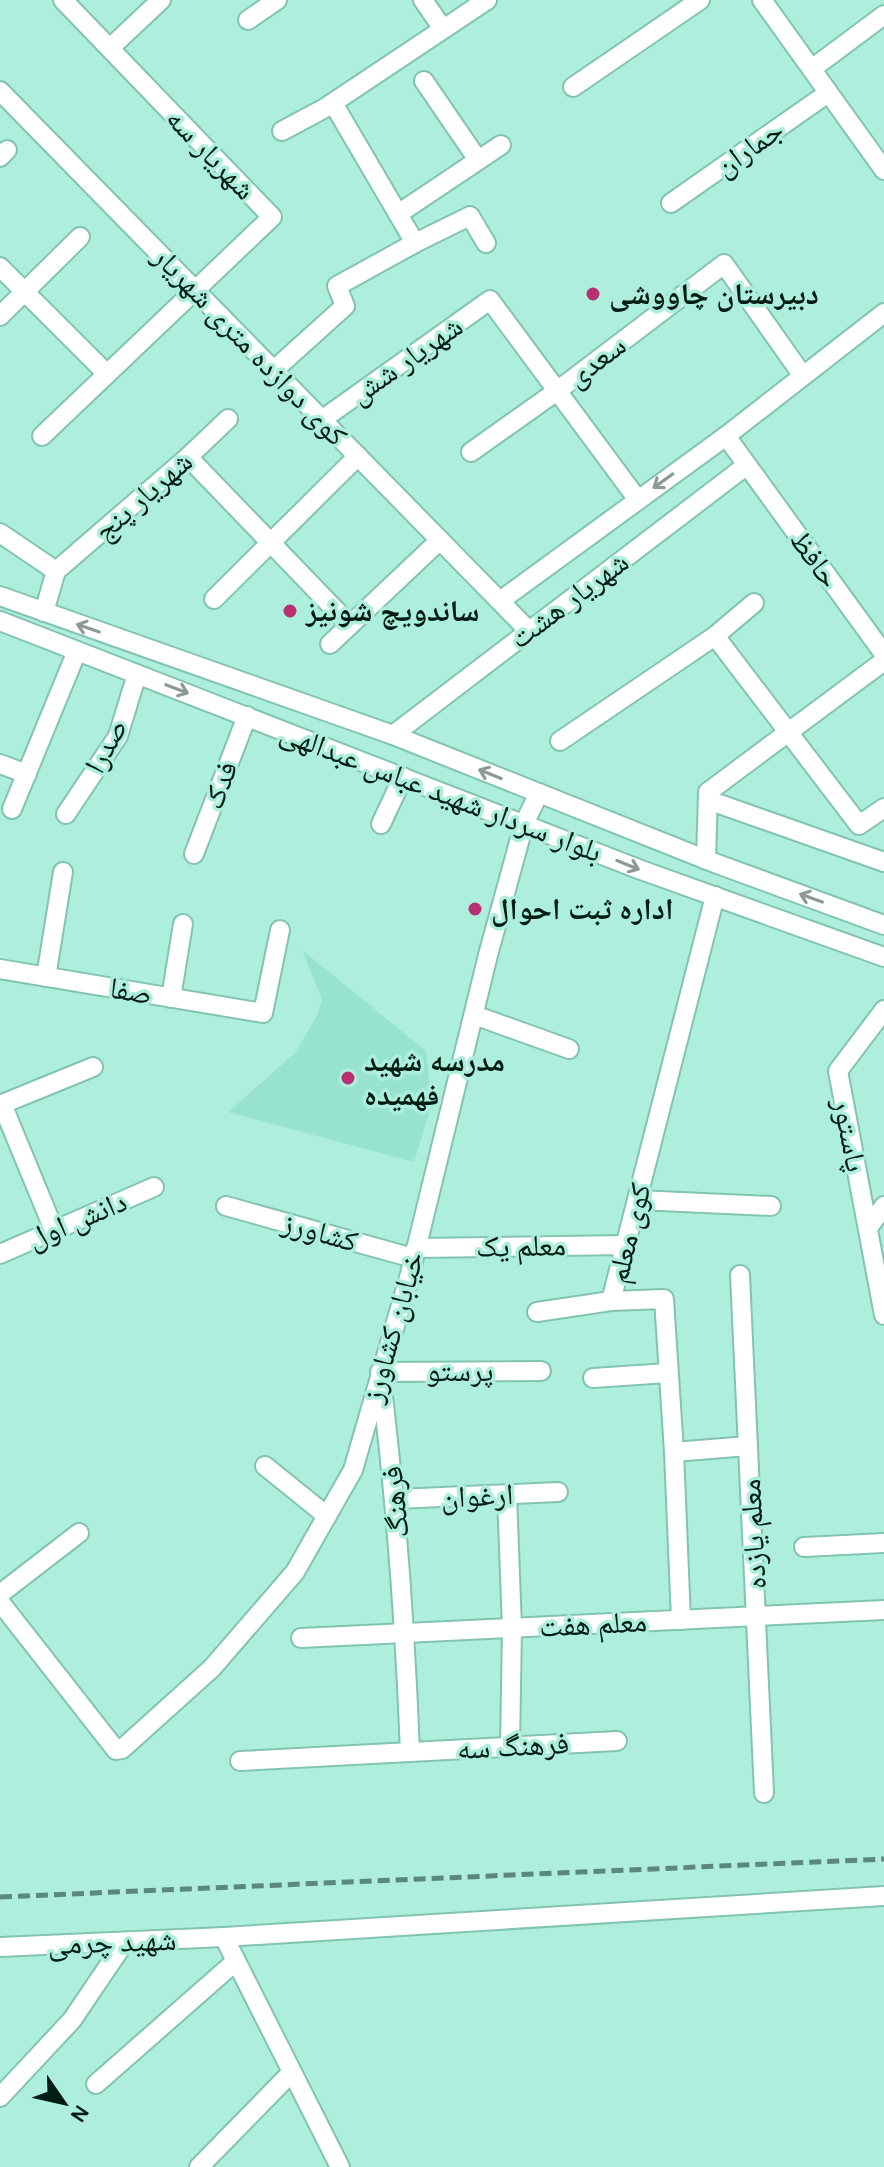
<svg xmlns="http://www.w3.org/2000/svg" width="884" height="2167" viewBox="0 0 884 2167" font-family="Karla,'Noto Naskh Arabic',sans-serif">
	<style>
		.built { fill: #98e3ce }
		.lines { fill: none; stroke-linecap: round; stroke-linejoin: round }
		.minor-casing { stroke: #83c3b2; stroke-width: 22 }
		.minor { stroke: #fff; stroke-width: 18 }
		.rail { stroke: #5a887c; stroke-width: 5; stroke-dasharray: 12 6; stroke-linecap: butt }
		.oneway { stroke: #8d9996 }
		.poi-dot { fill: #b73072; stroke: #adefdc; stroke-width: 3 }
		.labels { text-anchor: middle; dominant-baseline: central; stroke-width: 7; stroke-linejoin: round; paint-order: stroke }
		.street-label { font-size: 30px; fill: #021c16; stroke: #adefdc }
		.poi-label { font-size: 30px; font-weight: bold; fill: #021c16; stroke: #adefdc; text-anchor: start }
	</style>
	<rect width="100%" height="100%" fill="#adefdc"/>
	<!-- built -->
	<path class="built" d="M302,950L426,1051L432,1104L414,1162L228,1112L296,1052L317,1015L322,1000Z"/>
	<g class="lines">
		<defs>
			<g id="minor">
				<path d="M423,0L443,29"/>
				<path d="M762,0L884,170"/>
				<path d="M248,20L277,0"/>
				<path d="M110,48L161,0"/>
				<path d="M813,68L884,15"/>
				<path d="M424,81L478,160"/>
				<path d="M573,87L700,0"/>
				<path d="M0,91L528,630"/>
				<path d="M333,103L415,243"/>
				<path d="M282,131L325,108L487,0"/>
				<path d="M0,157L7,150"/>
				<path d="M671,203L828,93"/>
				<path d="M398,214L501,145"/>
				<path d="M0,267L107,374"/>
				<path d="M0,316L80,237"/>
				<path d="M274,370L345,306L337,286L415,243L470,216L486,243"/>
				<path d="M323,419L490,300L638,500"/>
				<path d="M42,436L272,217L63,0"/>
				<path d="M726,436L884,654"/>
				<path d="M471,452L557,391L724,264L803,376"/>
				<path d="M188,457L349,624"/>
				<path d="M0,533L56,571L44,612"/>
				<path d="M56,571L188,457L228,419"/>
				<path d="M0,596L393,735L712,862L884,925"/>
				<path d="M214,599L358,456"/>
				<path d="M500,601L726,436L884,313"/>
				<path d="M0,621L641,870L884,957"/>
				<path d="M715,636L859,825L884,808"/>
				<path d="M330,644L440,540"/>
				<path d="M393,735L747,465"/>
				<path d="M560,741L715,636L754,603"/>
				<path d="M0,764L27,774"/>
				<path d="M708,800L884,862"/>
				<path d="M12,809L77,651"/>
				<path d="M66,814L118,736L137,674"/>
				<path d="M381,824L403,777"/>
				<path d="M194,854L247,716"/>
				<path d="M706,860L708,792L884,661"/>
				<path d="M0,969L263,1013L280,930"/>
				<path d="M46,977L63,872"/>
				<path d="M171,998L183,924"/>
				<path d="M884,1010L838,1071L884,1315"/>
				<path d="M474,1015L569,1049"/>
				<path d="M2,1104L54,1230"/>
				<path d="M0,1105L93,1067"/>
				<path d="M637,1200L771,1206"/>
				<path d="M226,1206L413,1258"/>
				<path d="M868,1228L884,1206"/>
				<path d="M416,1248L626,1245"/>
				<path d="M0,1254L154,1187"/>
				<path d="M740,1275L764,1793"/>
				<path d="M537,1312L611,1301"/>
				<path d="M593,1378L668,1373"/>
				<path d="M674,1452L748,1446"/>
				<path d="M265,1466L327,1516"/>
				<path d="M507,1495L512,1628L510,1746"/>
				<path d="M396,1499L558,1492"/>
				<path d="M804,1547L884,1543"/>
				<path d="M0,1594L79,1533"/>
				<path d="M0,1602L116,1750L122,1749L212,1668L295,1572L353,1470L410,1274L488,955L524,824L539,793"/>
				<path d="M681,1620L674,1452L664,1299L611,1301L715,896"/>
				<path d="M301,1638L884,1610"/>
				<path d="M410,1752C405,1624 396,1499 380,1372L541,1371"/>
				<path d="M240,1761L617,1741"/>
				<path d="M224,1937L340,2167"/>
				<path d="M0,1947L224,1937L884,1896"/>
				<path d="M96,2084L236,1961"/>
				<path d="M0,2097L72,2020L124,1943"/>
				<path d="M199,2167L292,2072"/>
			</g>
		</defs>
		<!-- minor casing -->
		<use href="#minor" class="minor-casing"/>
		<!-- minor -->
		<use href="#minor" class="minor"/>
		<!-- rail -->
		<path class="rail" d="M0,1897L884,1859"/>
	</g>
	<!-- one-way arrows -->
	<defs><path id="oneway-shaft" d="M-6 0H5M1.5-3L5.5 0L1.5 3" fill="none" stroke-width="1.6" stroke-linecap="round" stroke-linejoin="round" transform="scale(2)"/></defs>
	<g class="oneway">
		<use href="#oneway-shaft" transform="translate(663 481) rotate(144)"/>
		<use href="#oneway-shaft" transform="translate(88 628) rotate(-161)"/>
		<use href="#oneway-shaft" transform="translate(177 689) rotate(21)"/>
		<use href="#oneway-shaft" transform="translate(490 774) rotate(-158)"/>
		<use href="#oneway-shaft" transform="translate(628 865) rotate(22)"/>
		<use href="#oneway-shaft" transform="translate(811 898) rotate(-160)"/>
	</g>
	<!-- markers -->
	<g class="poi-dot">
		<circle cx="593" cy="294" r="8"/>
		<circle cx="290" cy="611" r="8"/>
		<circle cx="475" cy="909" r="8"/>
		<circle cx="348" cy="1078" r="8"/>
	</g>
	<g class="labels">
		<!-- street labels -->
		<g class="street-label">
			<text transform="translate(749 148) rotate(-35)">جماران</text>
			<text transform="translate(211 154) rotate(46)">شهریار سه</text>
			<text transform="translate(250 346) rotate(46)">کوی دوازده متری شهریار</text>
			<text transform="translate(406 360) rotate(-35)">شهریار شش</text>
			<text transform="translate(596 361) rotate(-37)">سعدی</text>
			<text transform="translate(143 496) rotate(-41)">شهریار پنج</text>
			<text transform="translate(815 559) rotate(54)">حافظ</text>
			<text transform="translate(569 600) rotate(-37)">شهریار هشت</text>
			<text transform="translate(106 746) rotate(-62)">صدرا</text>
			<text transform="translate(220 785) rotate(-69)">فدک</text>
			<text transform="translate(441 792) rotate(21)">بلوار سردار شهید عباس عبدالهی</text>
			<text transform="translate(131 991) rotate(10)">صفا</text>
			<text transform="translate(850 1135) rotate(79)">پاستور</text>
			<text transform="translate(77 1220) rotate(-23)">دانش اول</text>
			<text transform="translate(320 1232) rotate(16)">کشاورز</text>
			<text transform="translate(629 1233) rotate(-76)">کوی معلم</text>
			<text transform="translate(521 1246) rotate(-1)">معلم یک</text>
			<text transform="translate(393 1327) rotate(-74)">خیابان کشاورز</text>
			<text x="460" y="1371">پرستو</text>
			<text transform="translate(477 1496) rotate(-3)">ارغوان</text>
			<text transform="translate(395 1502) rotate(-96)">فرهنگ</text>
			<text transform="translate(753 1534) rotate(-93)">معلم یازده</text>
			<text transform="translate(593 1624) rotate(-3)">معلم هفت</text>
			<text transform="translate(513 1746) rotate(-3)">فرهنگ سه</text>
			<text transform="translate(112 1942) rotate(-2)">شهید چرمی</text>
		</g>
		<!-- poi labels -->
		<g class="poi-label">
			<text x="609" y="294">دبیرستان چاووشی</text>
			<text x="306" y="611">ساندویچ شونیز</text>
			<text x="491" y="909">اداره ثبت احوال</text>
			<text x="364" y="1061">مدرسه شهید<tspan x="364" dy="34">فهمیده</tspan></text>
		</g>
	</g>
	<!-- north arrow -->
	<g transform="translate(64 2103) rotate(124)" stroke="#adefdc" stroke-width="6" paint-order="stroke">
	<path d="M0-6L14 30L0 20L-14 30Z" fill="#021c16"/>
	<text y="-12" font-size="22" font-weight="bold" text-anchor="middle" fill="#021c16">N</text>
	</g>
</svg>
